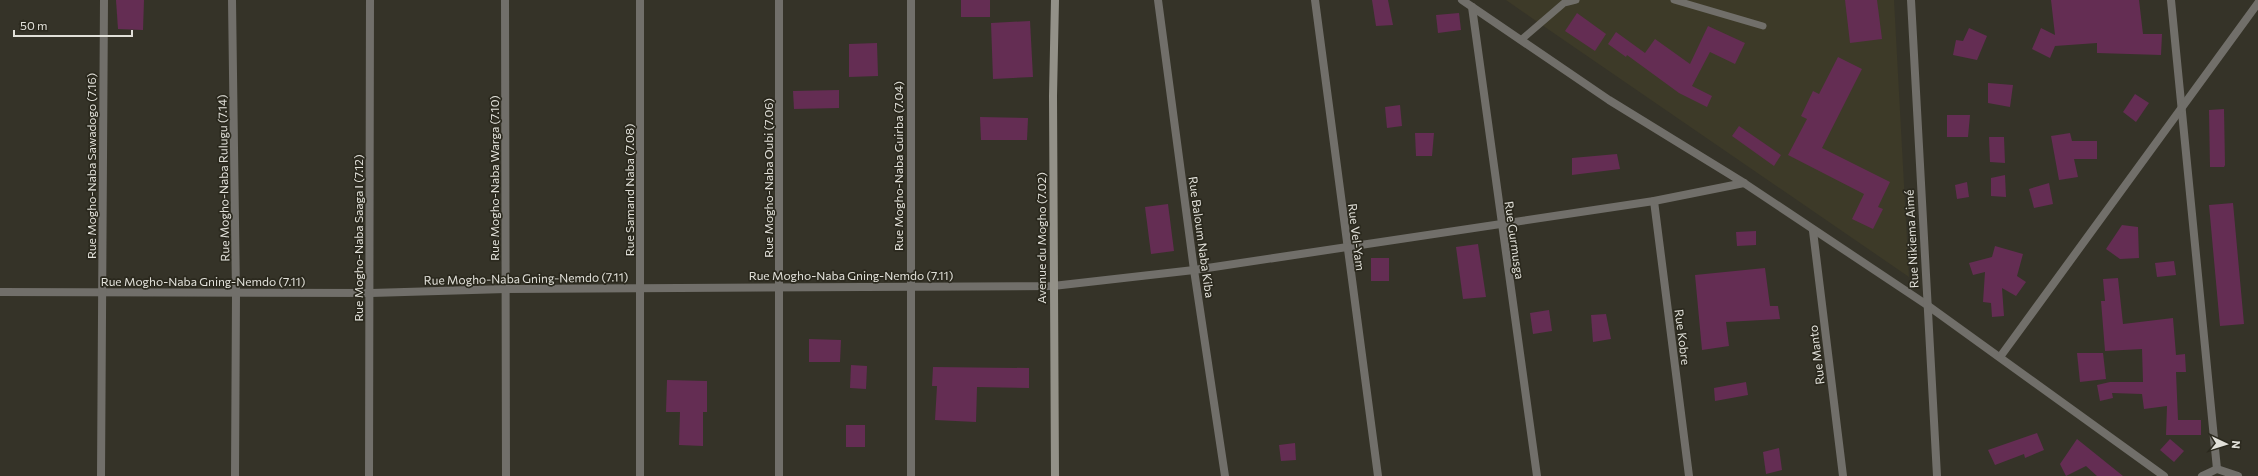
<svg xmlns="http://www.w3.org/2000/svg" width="2258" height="476" viewBox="0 0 2258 476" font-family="Commissioner,sans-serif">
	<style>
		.built { fill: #3d3a28 }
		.building { fill: #642d53 }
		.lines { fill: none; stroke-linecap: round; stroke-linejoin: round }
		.lane { stroke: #716f6a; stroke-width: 7 }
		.street { stroke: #716f6a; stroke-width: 8 }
		.secondary { stroke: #939188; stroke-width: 8 }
		.labels { text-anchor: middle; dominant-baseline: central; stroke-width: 3.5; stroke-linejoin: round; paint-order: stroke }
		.street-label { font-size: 12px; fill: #e1e0d9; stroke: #2b291e }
	</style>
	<rect width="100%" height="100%" fill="#353328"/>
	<!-- built -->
	<path class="built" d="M1506,0H1894L1909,277L1539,23Z"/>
	<!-- building -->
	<g class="building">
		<path d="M116,0H144L143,30L118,29Z"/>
		<rect x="961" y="0" width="29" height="17"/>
		<path d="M1372,0H1388L1393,25L1376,26Z"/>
		<path d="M1845,0H1877L1882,39L1850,43Z"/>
		<path d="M2051,0H2139L2143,34H2162L2161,55L2097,53V43L2055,46L2050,58L2032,49L2041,28L2055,35Z"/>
		<path d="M1459,13L1461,30L1438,33L1436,15Z"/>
		<path d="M1577,13L1606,34L1595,51L1565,31Z"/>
		<path d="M1030,21L1033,77L993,79L991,23Z"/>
		<path d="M1708,26L1745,43L1735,64L1710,52L1692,86L1712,96L1707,107L1679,93L1627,55L1626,57L1608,44L1616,32L1645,53L1655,39L1690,64Z"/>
		<path d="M1969,28L1987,36L1977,60L1953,55L1956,40L1963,41Z"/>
		<path d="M877,43L878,76L849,77V44Z"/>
		<path d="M1838,57L1862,69L1822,148L1890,182L1878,207L1883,209L1873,229L1852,219L1864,194L1788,155L1807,119L1801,116L1813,91L1819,94Z"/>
		<path d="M1988,83L2013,85L2010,107L1988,103Z"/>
		<path d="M839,90V108L794,109L793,91Z"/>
		<path d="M2135,94L2149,103L2136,122L2123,112Z"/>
		<path d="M1400,105L1402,126L1387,128L1385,107Z"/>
		<path d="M2224,109L2225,165L2224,167H2210L2209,110Z"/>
		<path d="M1947,115H1970L1968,137H1947Z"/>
		<path d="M980,117L1028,118L1027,140H981Z"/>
		<path d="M1739,126L1781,155L1774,166L1732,136Z"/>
		<path d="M1415,133H1434L1432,156H1416Z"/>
		<path d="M2070,133L2072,141H2097V159H2074L2078,177L2059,180L2051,136Z"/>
		<path d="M1989,137H2004L2005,163L1990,162Z"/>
		<path d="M1617,154L1620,169L1572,175V158Z"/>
		<path d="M2005,175L2006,197L1991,196V178Z"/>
		<path d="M1967,182L1969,197L1957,199L1955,185Z"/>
		<path d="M2049,183L2053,204L2034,208L2029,189Z"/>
		<path d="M2233,203L2244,324L2220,326L2209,205Z"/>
		<path d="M1168,204L1174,251L1151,254L1145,207Z"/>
		<path d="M2122,225L2138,227L2139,258L2120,259L2106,249Z"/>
		<path d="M1756,231V245L1737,246L1736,232Z"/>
		<path d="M1478,244L1486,297L1463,299L1456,247Z"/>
		<path d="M1995,246L2023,254L2017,276L2026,282L2016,296L2002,288L2004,316L1992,317L1991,303L1983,302L1985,272L1973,275L1969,263L1992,257Z"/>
		<rect x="1371" y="258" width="18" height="23"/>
		<path d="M2174,261L2176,275L2157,277L2155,263Z"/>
		<path d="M1765,268L1770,306H1778L1780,319L1726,322L1729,346L1702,350L1695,275Z"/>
		<path d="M2118,278L2123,324L2173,318L2176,355L2185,354L2186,372H2176L2178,420H2201V435H2166L2167,406L2144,409L2142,394L2112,393L2113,398L2100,401L2097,385L2110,382H2143L2142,349L2105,351L2101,301H2105L2103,279Z"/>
		<path d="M1549,310L1552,331L1533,334L1530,313Z"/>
		<path d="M1606,314L1611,339L1593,342L1591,315Z"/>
		<path d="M809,339L841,340L840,362H809Z"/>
		<path d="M2077,353H2103L2106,379L2080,382Z"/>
		<path d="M851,365L867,366L866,389L850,388Z"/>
		<path d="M933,367L1029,368V388L977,387L976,422L935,420L937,386H932Z"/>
		<path d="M667,380L707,381V412H703V446L679,445L680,412H666Z"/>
		<path d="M1746,382L1748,395L1715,401L1714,388Z"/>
		<rect x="846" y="425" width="19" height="22"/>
		<path d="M2037,433L2044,450L2025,458L2024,454L1995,465L1988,450Z"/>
		<path d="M2077,439L2123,476H2097L2086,466L2066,476L2060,464Z"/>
		<path d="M2170,439L2184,451L2174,462L2160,450Z"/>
		<path d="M1295,443L1296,460L1281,461L1279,445Z"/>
		<path d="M1779,448L1782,470L1766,474L1763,452Z"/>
	</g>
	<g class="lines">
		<!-- lane -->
		<g class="lane">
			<path d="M1674,0L1763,26"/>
			<path d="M1521,40L1564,3L1576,0"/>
		</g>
		<!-- street -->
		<g class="street">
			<path d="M232,0L236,294L235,476"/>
			<path d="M505,0L506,476"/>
			<path d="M1158,0L1194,270L1225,476"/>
			<path d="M1315,0L1378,476"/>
			<path d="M1462,0L1609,100L1744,183L1927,305L2164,476"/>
			<path d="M1911,0L1937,476"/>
			<path d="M2171,0L2217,469"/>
			<path d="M1472,7L1537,476"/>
			<path d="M1654,201L1689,476"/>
			<path d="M1813,231L1843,476"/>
			<path d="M0,292L371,293L506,289L1053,286L1194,270L1654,201L1744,183"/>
			<path d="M2000,357L2258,3"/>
			<path d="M101,476L104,0"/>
			<path d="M369,476L370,0"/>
			<path d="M640,476V0"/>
			<path d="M779,476V0"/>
			<path d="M911,476V0"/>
			<path d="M2202,476L2217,469L2238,476"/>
		</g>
		<!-- secondary -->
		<path class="secondary" d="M1055,476L1053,96L1055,0"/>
	</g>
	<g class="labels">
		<!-- street labels -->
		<g class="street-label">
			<text transform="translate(91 166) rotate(-90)">Rue Mogho-Naba Sawadogo (7.16)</text>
			<text transform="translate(898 166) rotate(-90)">Rue Mogho-Naba Guirba (7.04)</text>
			<text transform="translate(223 178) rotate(-91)">Rue Mogho-Naba Rulugu (7.14)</text>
			<text transform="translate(494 178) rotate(-90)">Rue Mogho-Naba Warga (7.10)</text>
			<text transform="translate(768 178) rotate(-90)">Rue Mogho-Naba Oubi (7.06)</text>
			<text transform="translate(629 190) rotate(-90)">Rue Samand Naba (7.08)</text>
			<text transform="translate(1202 237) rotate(82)">Rue Baloum Naba Kiba</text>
			<text transform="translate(1357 237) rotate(83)">Rue Vel-Yam</text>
			<text transform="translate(358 238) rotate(-90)">Rue Mogho-Naba Saaga I (7.12)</text>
			<text transform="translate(1041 238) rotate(-90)">Avenue du Mogho (7.02)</text>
			<text transform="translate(1911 239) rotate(-93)">Rue Nikiema Aimé</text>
			<text transform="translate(1515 240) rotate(82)">Rue Gurmusga</text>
			<text x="851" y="275">Rue Mogho-Naba Gning-Nemdo (7.11)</text>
			<text transform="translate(526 278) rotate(-1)">Rue Mogho-Naba Gning-Nemdo (7.11)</text>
			<text x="203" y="281">Rue Mogho-Naba Gning-Nemdo (7.11)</text>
			<text transform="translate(1683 337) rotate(83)">Rue Kobre</text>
			<text transform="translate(1816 355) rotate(-97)">Rue Manto</text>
		</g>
	</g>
	<!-- north arrow -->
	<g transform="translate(2226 444) rotate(94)" stroke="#2b291e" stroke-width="3" paint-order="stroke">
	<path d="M0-3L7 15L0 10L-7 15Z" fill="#e1e0d9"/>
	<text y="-6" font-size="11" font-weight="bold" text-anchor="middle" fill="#e1e0d9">N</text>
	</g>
	<!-- scale -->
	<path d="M14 30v6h118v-6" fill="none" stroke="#e1e0d9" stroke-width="2"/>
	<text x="20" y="30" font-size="12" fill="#e1e0d9" stroke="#2b291e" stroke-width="3" paint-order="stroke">50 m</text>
</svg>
